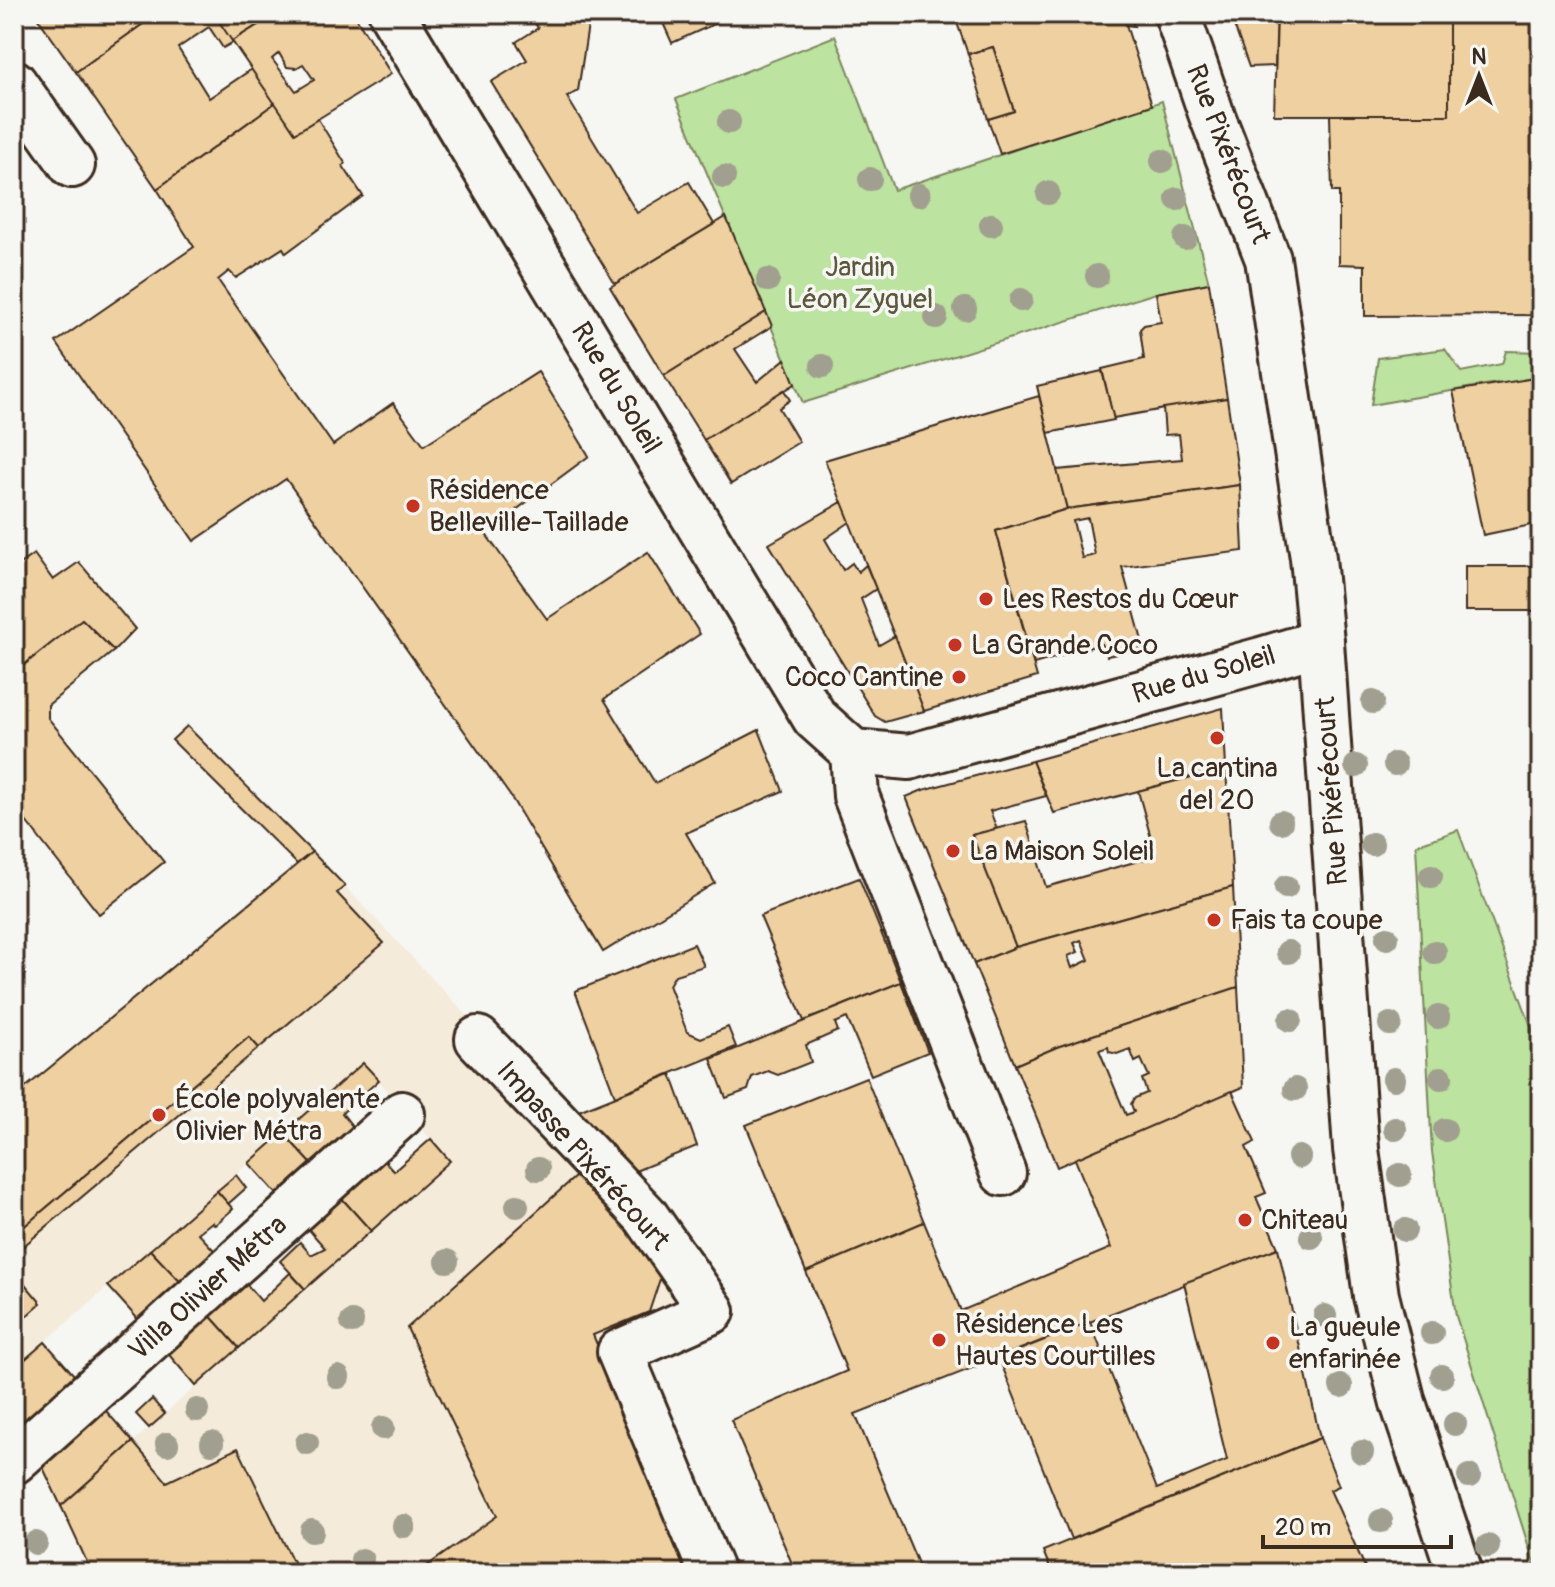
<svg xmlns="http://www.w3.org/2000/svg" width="1555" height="1587" viewBox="0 0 1555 1587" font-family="Pangolin,sans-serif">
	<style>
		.built { fill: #f4ebda }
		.green { fill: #bce39f; stroke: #7c865e; stroke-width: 2 }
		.building { fill: #efd0a1; stroke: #3b2a1e; stroke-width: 2; fill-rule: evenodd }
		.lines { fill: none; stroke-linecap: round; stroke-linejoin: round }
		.minor-casing { stroke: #3b2a1e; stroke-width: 50 }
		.minor { stroke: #f6f6f2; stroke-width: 44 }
		.tree { fill: #a19f8f }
		.poi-dot { fill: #c8321e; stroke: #f6f6f2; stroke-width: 3 }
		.labels { text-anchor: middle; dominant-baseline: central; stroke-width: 7; stroke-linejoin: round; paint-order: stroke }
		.street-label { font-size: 28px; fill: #3b2a1e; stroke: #f6f6f2 }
		.park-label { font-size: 28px; fill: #5b583e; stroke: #f6f6f2 }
		.poi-label { font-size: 28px; fill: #3b2a1e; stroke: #f6f6f2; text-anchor: start }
	</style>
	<rect width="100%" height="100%" fill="#f6f6f2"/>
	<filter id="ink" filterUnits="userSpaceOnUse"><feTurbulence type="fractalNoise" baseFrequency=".0125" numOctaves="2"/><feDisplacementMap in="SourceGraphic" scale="16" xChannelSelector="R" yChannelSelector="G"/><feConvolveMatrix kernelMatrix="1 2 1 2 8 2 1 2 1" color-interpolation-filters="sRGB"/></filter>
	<g filter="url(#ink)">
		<!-- built -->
		<path class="built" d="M312,852L480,1029L704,1307L611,1346L706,1573H92L61,1506L450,1161L363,1063L14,1369V1097Z"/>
		<!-- green -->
		<g class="green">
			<path d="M835,36L894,190L1162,101L1209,283L1156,293L803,403L676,99Z"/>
			<path d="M1445,349L1461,372L1502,364L1506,351L1541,352V377L1498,386L1497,383L1371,405L1378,358Z"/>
			<path d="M1458,830L1541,1053V1573H1537L1456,1316L1432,1152L1416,845Z"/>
		</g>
		<!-- building -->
		<g class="building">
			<path d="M35,14H157L76,72Z"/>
			<path d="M157,14H214L234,42L223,48L209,27L178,48L209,98L252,69L275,103L157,189L76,72Z"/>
			<path d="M214,14H276L232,41Z"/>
			<path d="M276,14H354L391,74L295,133L232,41ZM279,53L287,67L296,68L303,64L314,80L296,91L272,59Z"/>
			<path d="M529,14H607L588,25L578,91L567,97L637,213L689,182L714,224L615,284L491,82L527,60L516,42L538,28Z"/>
			<path d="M659,14H731L732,16L672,43Z"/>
			<path d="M974,14H1130L1134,26L1126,25L1152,105L1000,154L988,119L1014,111L993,47L968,54L956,20Z"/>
			<path d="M1230,14H1277L1275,66L1249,67Z"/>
			<path d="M1277,14H1449V115H1274Z"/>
			<path d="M1449,14H1541V315L1365,316V265L1339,264V192H1332L1330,115H1449Z"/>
			<path d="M993,47L1014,111L988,119L968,54Z"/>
			<path d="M275,103L295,133L318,119L345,163L343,166L363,196L286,253L283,248L236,278L229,271L218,280L333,445L393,403L424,445L538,372L589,456L485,533L547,619L648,552L700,634L604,699L655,783L759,730L783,791L686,833L715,883L603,952L511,797L286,479L194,541L56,342L194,247L157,189Z"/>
			<path d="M726,217L766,312L664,376L610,287Z"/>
			<path d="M1209,283L1227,398L1113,418L1102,369L1144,359L1140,329L1144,325L1161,322L1156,293Z"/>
			<path d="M766,312L772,326L735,349L757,382L785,359L795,384L704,440L664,376Z"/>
			<path d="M1102,371L1114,420L1048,433L1037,386Z"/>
			<path d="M1541,377V523L1483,535L1453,391Z"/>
			<path d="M784,390L790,400L779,408L799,442L731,484L704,440Z"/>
			<path d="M1039,396L1067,509L996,531L1037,677L924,711L825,460Z"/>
			<path d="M1227,398L1240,485L1067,509L1057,470L1182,459L1179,434L1165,435L1163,408Z"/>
			<path d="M1240,485L1243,551L1122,567L1144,648L1107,656L1101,644L1034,664L996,531L1067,509ZM1088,518L1095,555L1082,558L1073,521Z"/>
			<path d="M842,502L850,522L825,539L843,570L852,563L858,572L866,565L876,589L861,599L879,645L895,636L924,711L885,722L875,716L769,544Z"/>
			<path d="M34,554L53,580L79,562L135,629L114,651L82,619L14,673V568Z"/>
			<rect x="1465" y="566" width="76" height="45"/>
			<path d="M82,619L114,651L48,705V718L164,862L99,914L14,806V673Z"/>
			<path d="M1223,708L1226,768L1054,813L1032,761Z"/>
			<path d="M187,726L312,852L297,864L172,740Z"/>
			<path d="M1032,761L1046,796L990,811L997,829L972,835L1016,947L974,964L906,797L923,790Z"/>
			<path d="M1226,768L1233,887L1016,947L972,835L1026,821L1046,887L1156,856L1138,791Z"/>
			<path d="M312,852L345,886L337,893L384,943L259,1048L249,1037L14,1235V1097Z"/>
			<path d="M859,878L901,982L804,1021L760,916Z"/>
			<path d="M1233,887L1238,987L1057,1047L1015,1065L974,964L1016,947ZM1081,940L1089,960L1072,968L1068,956L1078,952L1074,943Z"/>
			<path d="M694,944L704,966L675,975L669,985L687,1032L701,1038L728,1027L736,1047L615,1096L575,991Z"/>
			<path d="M14,959L25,974L14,983Z"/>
			<path d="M901,982L928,1052L871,1075L847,1018L835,1023L838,1031L806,1045L811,1062L778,1075L768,1071L752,1077L748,1090L726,1098L711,1059Z"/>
			<path d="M1238,987L1243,1087L1057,1167L1015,1065L1057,1047ZM1108,1047L1109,1052L1117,1054L1130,1049L1135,1062L1141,1059L1149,1076L1142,1079L1147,1093L1135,1098L1131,1104L1134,1112L1126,1115L1099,1050Z"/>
			<path d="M249,1037L259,1048L14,1254V1235Z"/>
			<path d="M363,1063L379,1080L342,1113L360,1136L319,1172L283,1133Z"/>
			<path d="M671,1074L697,1146L618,1178L561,1118Z"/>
			<path d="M866,1077L924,1222L806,1272L746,1125Z"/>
			<path d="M1232,1091L1255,1142L1246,1147L1266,1193L1256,1197L1278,1248L855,1414L922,1573H796L731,1420L847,1371L806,1272L924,1222L961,1311L1111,1248L1075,1159Z"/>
			<path d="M283,1133L319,1172L285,1203L249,1163Z"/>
			<path d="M431,1139L450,1161L371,1231L336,1192L378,1154L394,1171Z"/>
			<path d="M585,1168L665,1264L649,1312L593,1335L694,1573H417L497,1516L407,1328Z"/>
			<path d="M236,1175L246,1188L228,1204L217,1191Z"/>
			<path d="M217,1191L233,1209L215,1225L212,1222L198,1233L222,1259L187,1289L150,1250Z"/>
			<path d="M336,1192L371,1231L305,1289L280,1261L300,1242L311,1255L325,1248L303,1223Z"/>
			<path d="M1278,1248L1320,1438L1071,1539L999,1358L1090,1322L1157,1489L1227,1460L1184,1283Z"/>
			<path d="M150,1250L187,1289L145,1327L108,1286Z"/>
			<path d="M14,1271L41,1303L14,1327Z"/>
			<path d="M290,1273L305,1289L239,1348L205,1310L241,1278L261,1301Z"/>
			<path d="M205,1310L239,1348L196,1386L163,1348Z"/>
			<path d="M45,1342L81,1383L14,1443V1369Z"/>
			<path d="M152,1399L165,1414L149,1428L136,1414Z"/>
			<path d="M100,1404L133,1442L61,1506L39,1459Z"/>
			<path d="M1320,1438L1339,1486L1330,1490L1365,1567L1352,1573H1052L1043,1551Z"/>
			<path d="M133,1442L167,1482L238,1448L298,1572L92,1573L61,1506Z"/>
		</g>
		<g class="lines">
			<defs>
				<g id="minor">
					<path d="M392,14L815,718L853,752L909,757L1261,660L1321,642"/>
					<path d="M1177,14L1211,113L1268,259L1313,558L1321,642L1356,1149L1376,1296L1403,1403L1460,1573"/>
					<path d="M14,83L72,165"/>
					<path d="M853,752L856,796L1003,1173"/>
					<path d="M478,1039L645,1215L712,1311L620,1352L712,1573"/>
					<path d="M14,1461L402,1114"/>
				</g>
			</defs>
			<!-- minor casing -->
			<use href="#minor" class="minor-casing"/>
			<!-- minor -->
			<use href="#minor" class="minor"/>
		</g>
		<!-- trees -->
		<g class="tree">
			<circle cx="729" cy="122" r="12"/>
			<circle cx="1162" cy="161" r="12"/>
			<circle cx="724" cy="177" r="12"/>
			<circle cx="870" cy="179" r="12"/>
			<circle cx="1048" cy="193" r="12"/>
			<circle cx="919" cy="195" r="12"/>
			<circle cx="1177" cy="199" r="12"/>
			<circle cx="991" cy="225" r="12"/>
			<circle cx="1185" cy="238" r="12"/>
			<circle cx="1097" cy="276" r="12"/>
			<circle cx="768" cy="280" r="12"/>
			<circle cx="1021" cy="300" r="12"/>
			<circle cx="965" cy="309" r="12"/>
			<circle cx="936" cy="317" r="12"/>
			<circle cx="822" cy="366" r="12"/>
			<circle cx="1373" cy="702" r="12"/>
			<circle cx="1395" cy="764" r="12"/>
			<circle cx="1356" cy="766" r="12"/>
			<circle cx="1281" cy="822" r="12"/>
			<circle cx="1372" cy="844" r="12"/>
			<circle cx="1431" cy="876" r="12"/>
			<circle cx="1286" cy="887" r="12"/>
			<circle cx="1387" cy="938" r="12"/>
			<circle cx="1288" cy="952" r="12"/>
			<circle cx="1435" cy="952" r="12"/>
			<circle cx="1438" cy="1017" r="12"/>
			<circle cx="1290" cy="1020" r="12"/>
			<circle cx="1390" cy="1024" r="12"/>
			<circle cx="1441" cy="1078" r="12"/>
			<circle cx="1394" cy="1079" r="12"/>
			<circle cx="1295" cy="1089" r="12"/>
			<circle cx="1395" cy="1129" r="12"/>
			<circle cx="1445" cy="1130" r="12"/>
			<circle cx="1299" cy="1157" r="12"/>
			<circle cx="538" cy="1169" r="12"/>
			<circle cx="1400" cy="1175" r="12"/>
			<circle cx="517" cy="1206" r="12"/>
			<circle cx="1405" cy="1230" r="12"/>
			<circle cx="1311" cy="1237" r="12"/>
			<circle cx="447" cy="1261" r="12"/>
			<circle cx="1325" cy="1316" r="12"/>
			<circle cx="352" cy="1322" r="12"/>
			<circle cx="1432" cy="1333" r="12"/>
			<circle cx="1442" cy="1376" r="12"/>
			<circle cx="338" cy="1377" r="12"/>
			<circle cx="1341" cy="1386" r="12"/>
			<circle cx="197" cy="1410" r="12"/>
			<circle cx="1455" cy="1424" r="12"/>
			<circle cx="383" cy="1428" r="12"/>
			<circle cx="212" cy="1443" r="12"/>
			<circle cx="307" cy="1443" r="12"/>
			<circle cx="167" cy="1444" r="12"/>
			<circle cx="1362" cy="1452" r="12"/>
			<circle cx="1469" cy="1476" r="12"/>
			<circle cx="1381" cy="1521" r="12"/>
			<circle cx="404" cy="1526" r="12"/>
			<circle cx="312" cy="1531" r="12"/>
			<circle cx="36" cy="1543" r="12"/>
			<circle cx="1488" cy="1546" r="12"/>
			<circle cx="362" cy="1560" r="12"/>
		</g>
	</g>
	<!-- markers -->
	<g class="poi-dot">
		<circle cx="413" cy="506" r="8"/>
		<circle cx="986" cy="599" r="8"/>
		<circle cx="955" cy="645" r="8"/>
		<circle cx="959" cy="677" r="8"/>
		<circle cx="1217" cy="738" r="8"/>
		<circle cx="953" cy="851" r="8"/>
		<circle cx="1214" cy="920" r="8"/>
		<circle cx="159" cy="1115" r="8"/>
		<circle cx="1245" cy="1220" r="8"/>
		<circle cx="939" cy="1340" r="8"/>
		<circle cx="1273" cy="1343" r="8"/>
	</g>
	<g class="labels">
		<!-- street labels -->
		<g class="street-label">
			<text transform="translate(1228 154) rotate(69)">Rue Pixérécourt</text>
			<text transform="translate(616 388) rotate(59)">Rue du Soleil</text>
			<text transform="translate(1204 675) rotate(-16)">Rue du Soleil</text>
			<text transform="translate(1332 791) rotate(-94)">Rue Pixérécourt</text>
			<text transform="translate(583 1156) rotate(48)">Impasse Pixérécourt</text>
			<text transform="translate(208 1288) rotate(-42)">Villa Olivier Métra</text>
		</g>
		<!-- park labels -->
		<g class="park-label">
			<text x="860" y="267">Jardin<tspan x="860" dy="32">Léon Zyguel</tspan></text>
		</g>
		<!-- poi labels -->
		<g class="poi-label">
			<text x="429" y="490">Résidence<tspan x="429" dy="32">Belleville-Taillade</tspan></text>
			<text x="1002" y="599">Les Restos du Cœur</text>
			<text x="971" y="645">La Grande Coco</text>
			<text x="943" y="677" text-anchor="end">Coco Cantine</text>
			<text x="1217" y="768" text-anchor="middle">La cantina<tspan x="1217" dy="32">del 20</tspan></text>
			<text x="969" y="851">La Maison Soleil</text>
			<text x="1230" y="920">Fais ta coupe</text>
			<text x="175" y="1099">École polyvalente<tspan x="175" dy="32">Olivier Métra</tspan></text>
			<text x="1261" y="1220">Chiteau</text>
			<text x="955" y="1324">Résidence Les<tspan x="955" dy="32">Hautes Courtilles</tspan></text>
			<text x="1289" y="1327">La gueule<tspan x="1289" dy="32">enfarinée</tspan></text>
		</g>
	</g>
	<!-- margin -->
	<rect width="1555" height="1587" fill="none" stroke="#f6f6f2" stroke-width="48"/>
	<rect x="24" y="24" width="1507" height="1539" fill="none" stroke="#3b2a1e" stroke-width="3" filter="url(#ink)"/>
	<!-- north arrow -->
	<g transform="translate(1479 76)" stroke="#f6f6f2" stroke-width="6" paint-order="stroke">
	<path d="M0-6L14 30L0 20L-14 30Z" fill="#3b2a1e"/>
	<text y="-12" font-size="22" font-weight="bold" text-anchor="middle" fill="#3b2a1e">N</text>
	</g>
	<!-- scale -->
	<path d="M1263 1535v12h188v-12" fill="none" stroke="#3b2a1e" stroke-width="4"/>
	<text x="1275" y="1535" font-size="24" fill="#3b2a1e" stroke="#f6f6f2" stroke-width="6" paint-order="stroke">20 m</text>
</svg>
